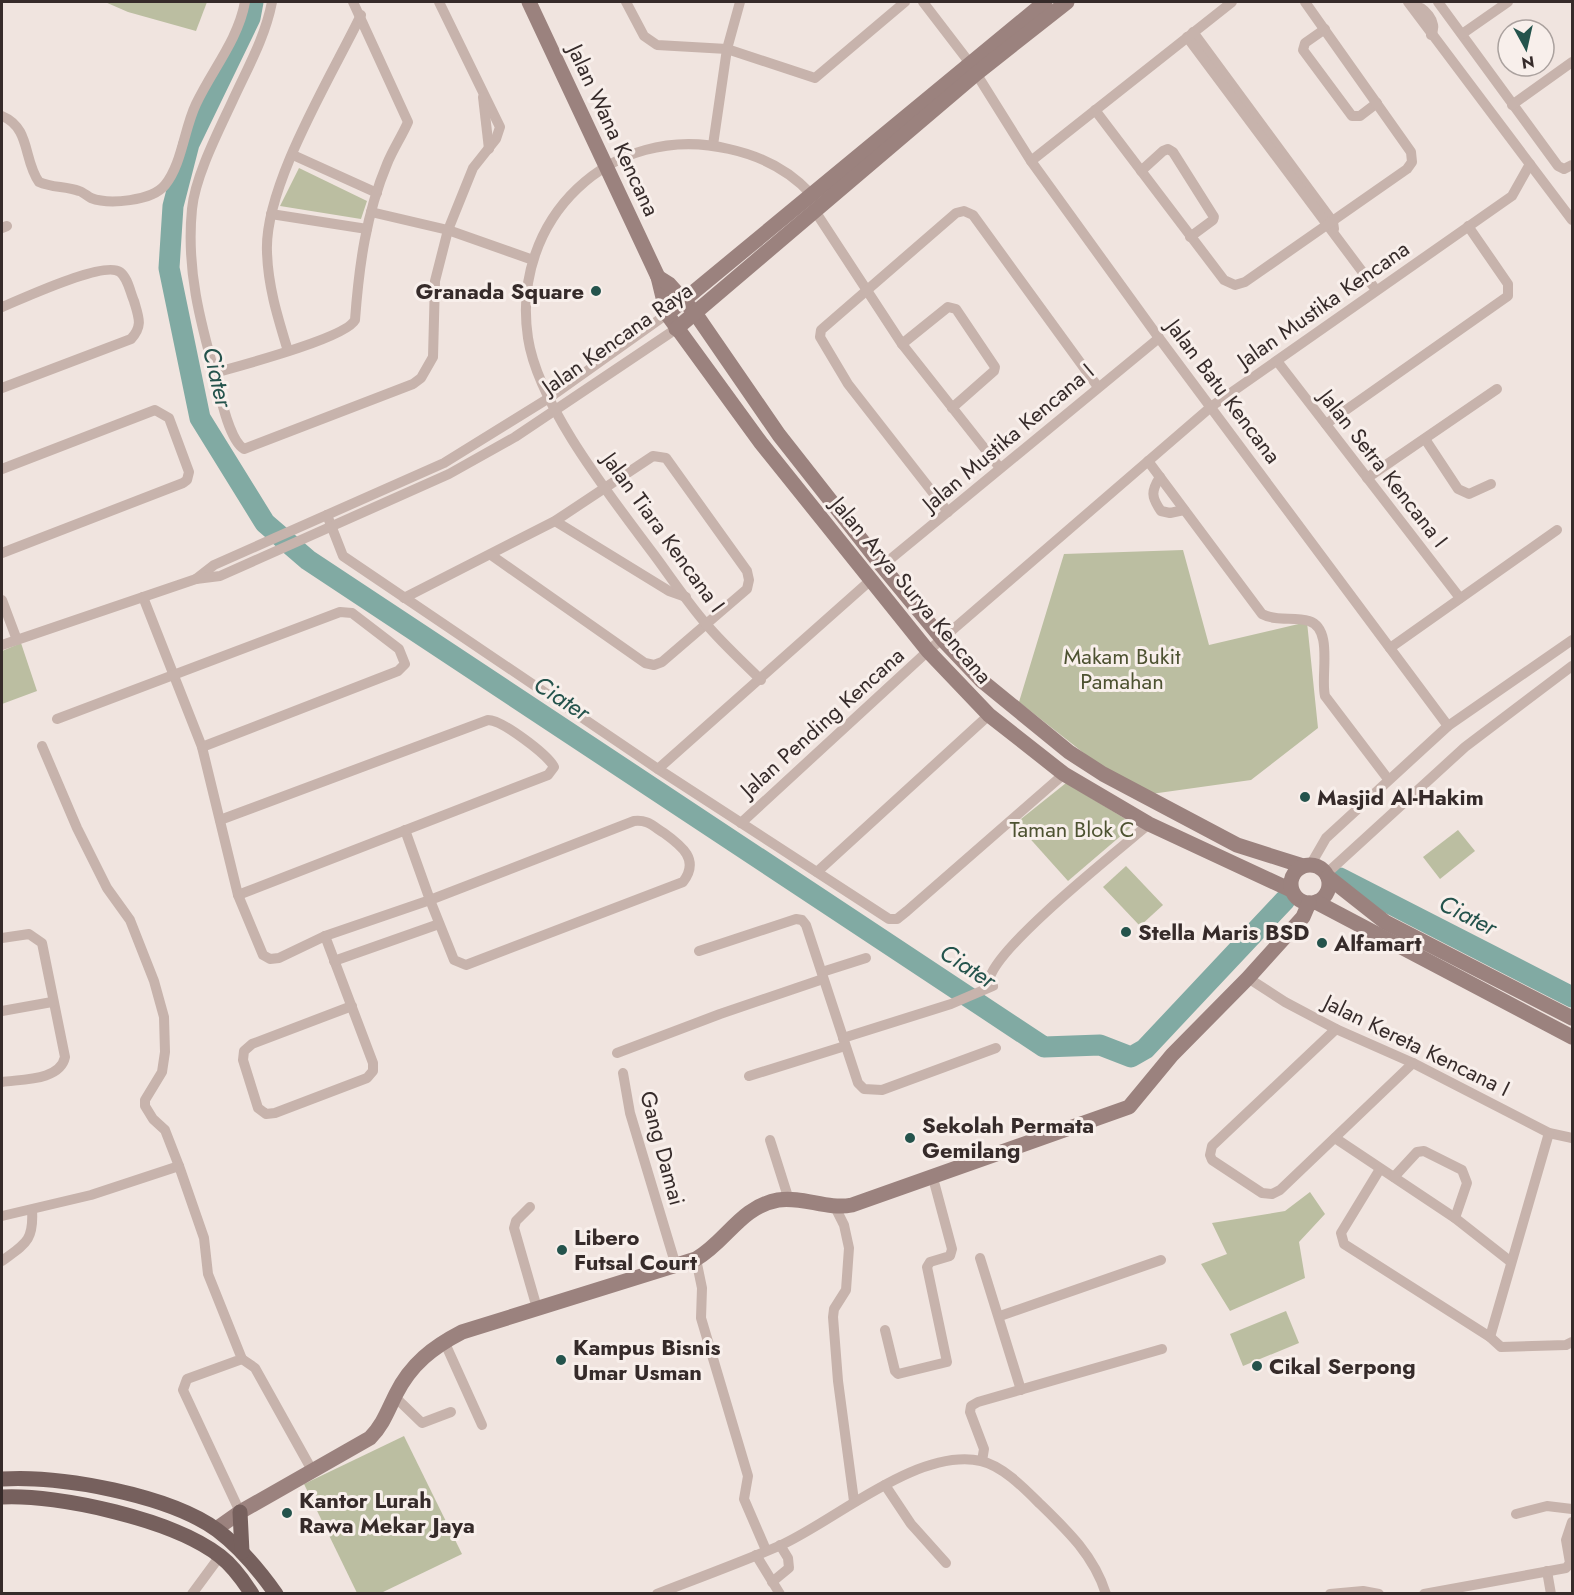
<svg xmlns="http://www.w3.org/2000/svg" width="1574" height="1595" viewBox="0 0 1574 1595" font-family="Jost,sans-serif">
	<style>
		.green { fill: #bbbea1 }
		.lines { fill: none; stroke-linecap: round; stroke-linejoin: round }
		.river { stroke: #81aaa3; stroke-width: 21 }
		.street { stroke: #c7b3ac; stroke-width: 10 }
		.secondary { stroke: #9b827e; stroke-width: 15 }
		.primary { stroke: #76605d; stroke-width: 15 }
		.poi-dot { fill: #24534c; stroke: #f8efeb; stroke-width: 2 }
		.labels { text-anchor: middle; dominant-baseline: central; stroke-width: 6; stroke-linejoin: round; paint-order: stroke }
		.street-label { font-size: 22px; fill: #362b2a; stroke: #f8efeb }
		.poi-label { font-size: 22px; font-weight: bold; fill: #362b2a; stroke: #f8efeb; text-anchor: start }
		.park-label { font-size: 22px; fill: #4d5231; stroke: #f8efeb }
		.water-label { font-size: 24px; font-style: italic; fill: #24534c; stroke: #f8efeb }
	</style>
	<rect width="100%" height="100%" fill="#f0e4df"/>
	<!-- green -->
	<g class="green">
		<path d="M105,2H207L196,31L128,12Z"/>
		<path d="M299,168L367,201L361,219L280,206Z"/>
		<path d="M1183,550L1209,645L1307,622L1318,728L1251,780L1151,794L1104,769L1019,702L1064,554Z"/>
		<path d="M21,643L37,691L2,704V651Z"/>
		<path d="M1066,783L1129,821L1130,828L1068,881L1016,823Z"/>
		<path d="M1458,830L1475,851L1440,879L1423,857Z"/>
		<path d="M1126,866L1163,905L1140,926L1103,887Z"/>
		<path d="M1310,1192L1325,1214L1299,1242L1305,1278L1230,1311L1201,1264L1227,1254L1212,1223L1285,1211Z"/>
		<path d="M1286,1311L1299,1343L1243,1366L1230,1334Z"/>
		<path d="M404,1436L462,1554L381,1593H357L304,1484Z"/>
	</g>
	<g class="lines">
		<!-- river -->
		<g class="river">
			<path d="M253,2L250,18L189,144L173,206L169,268L200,418L265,523L308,560L1044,1047L1100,1045L1131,1057L1145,1049L1285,900"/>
			<path d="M1340,878L1572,997"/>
		</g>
		<!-- street -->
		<g class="street">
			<path d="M272,2C265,38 247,69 232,102C218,132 195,177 192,209C186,269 200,321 216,378C220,395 229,440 244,449L413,384L421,378L433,357L435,281L448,230L473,168L496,139L500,127L439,2"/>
			<path d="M626,2L644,36L657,45L727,49L815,78L905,2"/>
			<path d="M923,2L969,62L1031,161L1159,338L1448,726"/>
			<path d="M1408,2L1572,220"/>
			<path d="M1438,2L1558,166L1564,169L1572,165"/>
			<path d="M1411,5C1424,6 1439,22 1431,35"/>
			<path d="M1325,29L1305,43L1303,50L1352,116H1360L1377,103"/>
			<path d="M1193,32L1333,222L1334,229"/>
			<path d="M1462,34L1508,2"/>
			<path d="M1187,37L1376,290"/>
			<path d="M483,97L489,149"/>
			<path d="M1512,105L1572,62"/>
			<path d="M1095,110L1224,280L1235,285L1245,282L1407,169L1412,162L1411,152L1305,2"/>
			<path d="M2,116C31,128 23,160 39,182C52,188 66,186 79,191C83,192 87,196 91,198C109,205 152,201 165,185C182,164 184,129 196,104C212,70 238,40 245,2"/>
			<path d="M713,145L727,49L740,2"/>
			<path d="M293,155L377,193"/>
			<path d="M1031,161L1232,2"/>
			<path d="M1141,171L1163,151L1168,149L1173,152L1214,217L1213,220L1190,237"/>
			<path d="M815,211L902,344L1000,468"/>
			<path d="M371,212L448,230L533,260"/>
			<path d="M271,214L367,229"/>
			<path d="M2,228L7,226"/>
			<path d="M2,307C22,299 104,260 120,272C128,278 130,292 134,301C139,318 143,326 131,339L2,388"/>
			<path d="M902,344L948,307L956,309L995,367L994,371L952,408"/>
			<path d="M288,351C278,318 268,287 267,252C264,186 331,77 361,15"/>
			<path d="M1277,361L1460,598"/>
			<path d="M214,373C239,366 346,338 355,320C359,266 366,214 387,164C393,149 402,136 408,122L353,2"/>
			<path d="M1326,424L1508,296V284L1468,226"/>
			<path d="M1425,439L1458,489L1469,494L1491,484"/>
			<path d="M1148,461L1262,614C1277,622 1294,616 1309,621C1334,629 1320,676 1325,696L1388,779"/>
			<path d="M2,469L155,410L169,418L189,472L187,480L183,483L2,553"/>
			<path d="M1160,477C1151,491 1151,497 1161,511L1170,513L1184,510"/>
			<path d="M1367,478L1497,389"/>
			<path d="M948,512L848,384L820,337L821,330L956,213L964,211L973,215L1098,387"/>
			<path d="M327,515L343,556L658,769L889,919H897L907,911L1064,774"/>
			<path d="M555,521L669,591L686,597"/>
			<path d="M882,566L1159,338"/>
			<path d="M196,579L214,565L444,463L549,398L667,314"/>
			<path d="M143,597L202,747L238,895L263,955L270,959L279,958L325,936L430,900L405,830"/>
			<path d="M404,598L555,521L653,456L666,458L747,571L749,580L747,589L662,662L654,665L645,663L491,555"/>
			<path d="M2,600L17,640"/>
			<path d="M2,645L196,579L220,576L449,474L515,437L676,329"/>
			<path d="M1390,648L1557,530"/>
			<path d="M761,680C743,662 723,644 707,625C687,602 670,576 652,552C611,497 538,405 528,338C510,219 611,121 729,149C761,156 789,170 811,194"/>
			<path d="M57,719L340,612L352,613L399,649L405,664L398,671L202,747"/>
			<path d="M42,746L77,828L107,888L130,920L154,981L164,1017L165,1052L162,1072L145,1100V1106L153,1119L165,1130L179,1166L204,1238L208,1274L242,1359L187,1379L183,1390L240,1512"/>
			<path d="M658,769L872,579"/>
			<path d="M220,820L488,720C502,720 547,754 554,767L548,775L238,895"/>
			<path d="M634,821C647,819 654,827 664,833C682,846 700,860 683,882L466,965L454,960L430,900Z"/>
			<path d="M741,823L928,651L1212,406L1512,196L1530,164"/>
			<path d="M1311,864L1326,838L1448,726L1572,640"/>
			<path d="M817,872L989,715"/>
			<path d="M1326,874L1465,747L1572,666"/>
			<path d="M325,936L373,1063V1071L367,1078L275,1113L266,1114L258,1108L243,1060L244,1051L252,1044L352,1006"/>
			<path d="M2,938L29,934L42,943L65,1057C60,1081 21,1079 2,1082"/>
			<path d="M699,951L796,919L802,920L806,925L858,1083L864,1089L882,1090L996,1048"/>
			<path d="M334,961L439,924"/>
			<path d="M822,972L866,958"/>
			<path d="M1248,978L1285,1002L1336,1029L1413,1063L1549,1133L1572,1138"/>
			<path d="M2,1011L52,1002"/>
			<path d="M1336,1029L1212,1146L1210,1155L1212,1160L1262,1193L1272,1194L1280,1190L1413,1063"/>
			<path d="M843,1038L951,1004L993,986L990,977C1002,942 1115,853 1149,824"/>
			<path d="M617,1053L720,1014L823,979"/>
			<path d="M623,1073L630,1113L676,1266"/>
			<path d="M749,1076L845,1046"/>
			<path d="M1335,1138L1455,1218L1511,1262"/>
			<path d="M770,1140L789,1200"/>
			<path d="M1380,1169L1341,1233L1344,1244L1490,1337L1501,1347L1566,1345L1572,1342"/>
			<path d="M1394,1177L1417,1152L1424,1151L1462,1170L1467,1183L1455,1218"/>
			<path d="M530,1207L516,1221L514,1228L537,1308"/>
			<path d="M835,1207L844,1225L849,1248L846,1290L834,1309L833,1317L838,1381L854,1501"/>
			<path d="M2,1216L91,1195L179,1166"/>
			<path d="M980,1258L1021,1390"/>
			<path d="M696,1259L702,1288L701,1318L748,1476L744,1499L766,1550"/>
			<path d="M2,1261C25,1244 34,1241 32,1210"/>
			<path d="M1000,1316L1161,1260"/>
			<path d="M885,1330L895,1371L898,1374L947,1362L927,1267L930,1262L950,1256L952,1249L933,1178"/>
			<path d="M1490,1337L1549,1133"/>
			<path d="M444,1341L482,1425"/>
			<path d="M242,1359L255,1368L313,1472"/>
			<path d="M394,1396L422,1423L451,1412"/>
			<path d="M982,1461L984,1449L970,1412L971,1406L978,1402L1162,1349"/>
			<path d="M885,1485L911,1524L946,1563"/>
			<path d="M1516,1514L1547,1506L1572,1509"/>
			<path d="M756,1555L780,1594"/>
			<path d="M1547,1571L1551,1594"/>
			<path d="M772,1582L789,1568L788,1558L780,1545"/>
			<path d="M192,1594L220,1556"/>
			<path d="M657,1594C698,1578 739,1563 779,1546C834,1522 917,1447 981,1461C1003,1466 1025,1489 1040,1504C1068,1531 1094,1556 1106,1594"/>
			<path d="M1330,1594L1363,1591L1379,1594"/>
			<path d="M1424,1594L1566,1568L1570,1563L1566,1540L1572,1522"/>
		</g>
		<!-- secondary -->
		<g class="secondary">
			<path d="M529,2L658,277L667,314L761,443L928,651L989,715L1064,774L1149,824L1291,890"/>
			<path d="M658,277L669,284L695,313L779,435L882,566L943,640L982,681L1069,752L1103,774L1237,845L1303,866"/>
			<path d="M667,314L1045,2"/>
			<path d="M676,329L977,73L1067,2"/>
			<circle cx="1310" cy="884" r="19"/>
			<path d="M1328,877L1385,922L1572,1018"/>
			<path d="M1316,902L1572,1037"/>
			<path d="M216,1529L240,1512L370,1438C383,1425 388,1410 396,1394C411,1364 433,1347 462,1332L696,1259C727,1241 740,1207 778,1200C803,1196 827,1210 852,1205L1129,1107L1172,1055L1248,978L1303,917L1309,903"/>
		</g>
		<!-- primary -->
		<g class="primary">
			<path d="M2,1479C60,1475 169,1495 217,1530C241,1548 259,1570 276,1594"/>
			<path d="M2,1497C59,1494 174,1520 220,1556C233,1566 243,1580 252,1594"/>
			<path d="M240,1512L242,1552"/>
		</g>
	</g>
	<!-- markers -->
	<g class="poi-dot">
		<circle cx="596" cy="291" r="6"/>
		<circle cx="1305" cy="797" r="6"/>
		<circle cx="1126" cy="932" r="6"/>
		<circle cx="1322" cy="943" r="6"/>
		<circle cx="910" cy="1138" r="6"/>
		<circle cx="562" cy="1250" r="6"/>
		<circle cx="561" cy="1360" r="6"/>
		<circle cx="1257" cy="1366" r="6"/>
		<circle cx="287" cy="1513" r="6"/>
	</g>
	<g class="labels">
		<!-- street labels -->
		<g class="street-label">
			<text transform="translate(614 130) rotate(65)">Jalan Wana Kencana</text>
			<text transform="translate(1323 304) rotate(-35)">Jalan Mustika Kencana</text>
			<text transform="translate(617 338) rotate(-35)">Jalan Kencana Raya</text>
			<text transform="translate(1224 391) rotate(53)">Jalan Batu Kencana</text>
			<text transform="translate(1008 437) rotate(-40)">Jalan Mustika Kencana I</text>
			<text transform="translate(1384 468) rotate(52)">Jalan Setra Kencana I</text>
			<text transform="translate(664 532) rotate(54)">Jalan Tiara Kencana I</text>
			<text transform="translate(912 590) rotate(50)">Jalan Arya Surya Kencana</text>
			<text transform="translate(822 722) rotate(-42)">Jalan Pending Kencana</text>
			<text transform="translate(1417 1045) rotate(26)">Jalan Kereta Kencana I</text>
			<text transform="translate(663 1148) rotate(75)">Gang Damai</text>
		</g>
		<!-- poi labels -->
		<g class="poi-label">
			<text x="584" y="291" text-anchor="end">Granada Square</text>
			<text x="1317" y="797">Masjid Al-Hakim</text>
			<text x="1138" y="932">Stella Maris BSD</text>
			<text x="1334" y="943">Alfamart</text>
			<text x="922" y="1125">Sekolah Permata<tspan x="922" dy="25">Gemilang</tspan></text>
			<text x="574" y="1237">Libero<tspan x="574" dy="25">Futsal Court</tspan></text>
			<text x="573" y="1347">Kampus Bisnis<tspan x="573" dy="25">Umar Usman</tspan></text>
			<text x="1269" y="1366">Cikal Serpong</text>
			<text x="299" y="1500">Kantor Lurah<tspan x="299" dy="25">Rawa Mekar Jaya</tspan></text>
		</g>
		<!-- park labels -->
		<g class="park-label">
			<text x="1122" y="656">Makam Bukit<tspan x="1122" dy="25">Pamahan</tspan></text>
			<text x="1072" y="829">Taman Blok C</text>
		</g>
		<!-- water labels -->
		<g class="water-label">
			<text transform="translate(218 377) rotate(77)">Ciater</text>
			<text transform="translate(562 698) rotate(33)">Ciater</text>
			<text transform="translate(1468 915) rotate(27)">Ciater</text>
			<text transform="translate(968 966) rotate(33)">Ciater</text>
		</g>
	</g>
	<!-- border -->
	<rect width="1574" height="1595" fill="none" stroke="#362b2a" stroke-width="6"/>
	<!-- north arrow -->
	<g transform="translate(1526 48) rotate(172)"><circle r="28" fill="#f8efeb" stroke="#aaa19e" stroke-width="1.5"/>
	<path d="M0-4.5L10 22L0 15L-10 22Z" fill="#24534c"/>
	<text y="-9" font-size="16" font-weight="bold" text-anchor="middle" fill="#362b2a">N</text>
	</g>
</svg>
